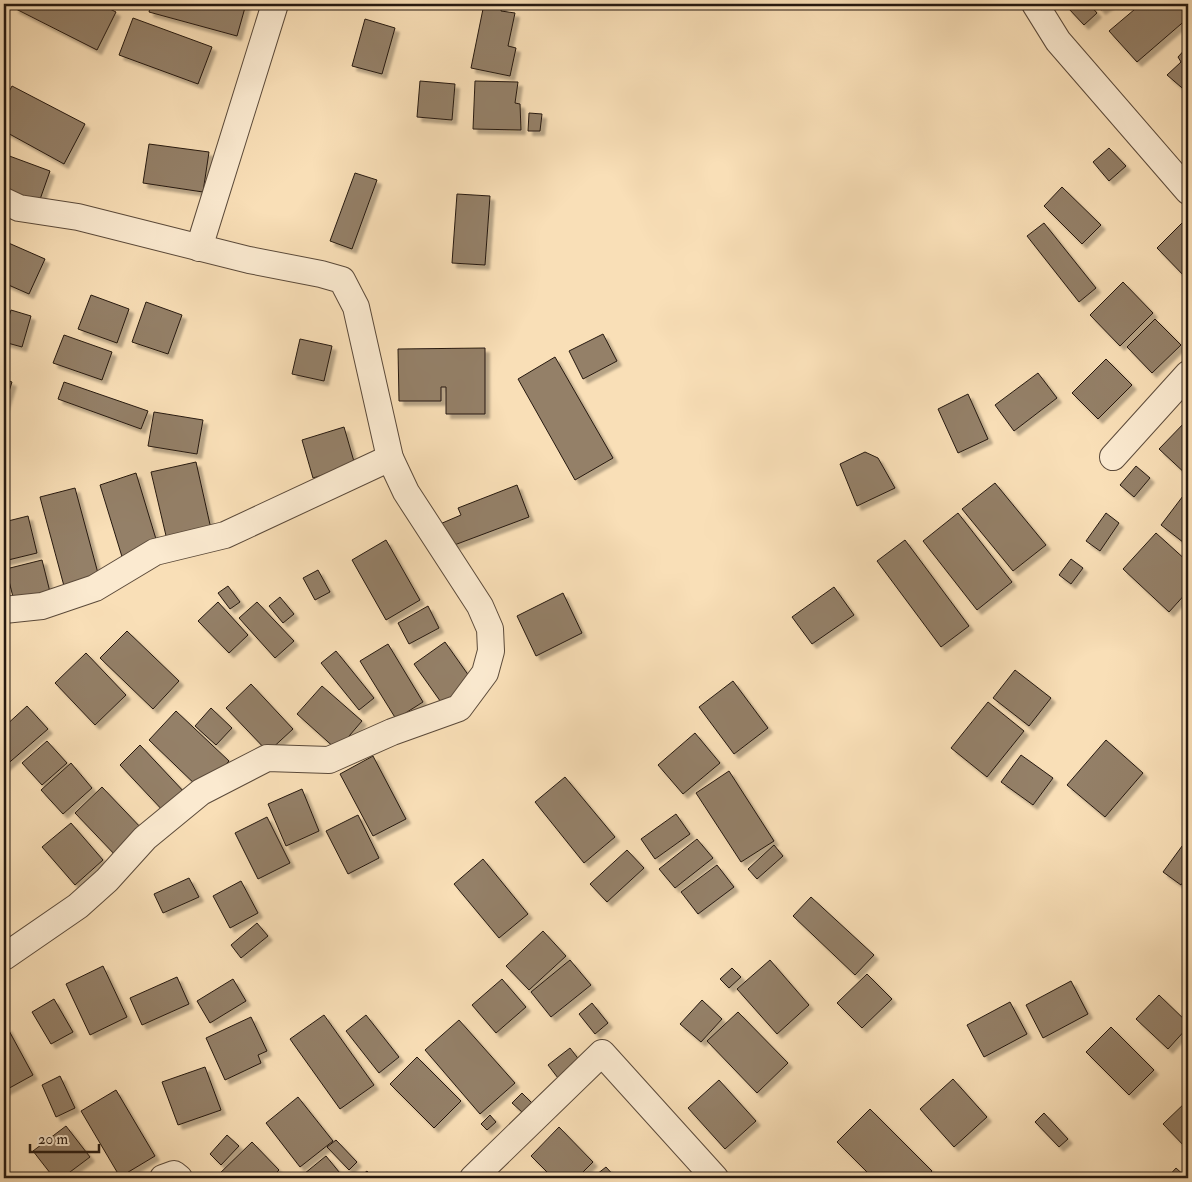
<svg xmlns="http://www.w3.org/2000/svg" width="1192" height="1182" viewBox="0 0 1192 1182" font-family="'IM FELL Double Pica',serif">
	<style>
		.building { fill: #948067; stroke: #261910; filter: url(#shadow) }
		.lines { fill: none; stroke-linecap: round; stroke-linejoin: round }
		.minor-casing { stroke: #5b4a3a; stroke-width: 28 }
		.minor { stroke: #fbead0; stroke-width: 26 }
	</style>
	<defs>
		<filter id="shadow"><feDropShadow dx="4.5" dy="4.5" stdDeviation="1" flood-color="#0004"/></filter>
	</defs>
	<rect width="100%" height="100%" fill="#f9dfb7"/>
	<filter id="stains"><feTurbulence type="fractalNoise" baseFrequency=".004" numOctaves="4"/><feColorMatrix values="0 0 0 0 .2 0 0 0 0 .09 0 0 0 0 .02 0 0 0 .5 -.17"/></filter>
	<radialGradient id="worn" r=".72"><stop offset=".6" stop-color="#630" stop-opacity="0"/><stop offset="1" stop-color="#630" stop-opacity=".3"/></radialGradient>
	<!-- building -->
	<g class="building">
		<path d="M16,4H100L116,12L97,50L14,8Z"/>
		<path d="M151,4H246L237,36L149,12Z"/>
		<path d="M484,4H502L501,11L515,13L508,46L516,48L510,76L471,68Z"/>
		<path d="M1072,4H1089L1097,13L1084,25L1068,8Z"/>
		<path d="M1096,4H1110L1101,10Z"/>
		<path d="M1141,4H1188V18L1137,62L1109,31Z"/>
		<path d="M133,18L212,47L198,84L119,55Z"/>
		<path d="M365,19L395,28L382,74L352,66Z"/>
		<path d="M1188,46V93L1167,75L1181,62L1178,57Z"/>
		<path d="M420,81L455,84L452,120L417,117Z"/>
		<path d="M475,81L518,82L515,103L520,104L521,130L473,129Z"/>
		<path d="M12,86L85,124L64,164L4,131V101Z"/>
		<path d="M529,113L542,114L540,131H528Z"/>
		<path d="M149,144L209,152L203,192L143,183Z"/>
		<path d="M1109,148L1126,166L1109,181L1093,162Z"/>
		<path d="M4,154L50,171L37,208L4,196Z"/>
		<path d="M355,173L377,180L352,249L330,241Z"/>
		<path d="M1062,187L1101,225L1082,244L1044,206Z"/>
		<path d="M457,194L490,196L485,265L452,263Z"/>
		<path d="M1184,221L1188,225V280L1157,248Z"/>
		<path d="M1044,223L1096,288L1079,302L1027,236Z"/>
		<path d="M4,241L45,259L29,294L4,283Z"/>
		<path d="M1123,282L1153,313L1120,346L1090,315Z"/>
		<path d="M91,295L129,309L117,343L78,329Z"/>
		<path d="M146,302L182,315L168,354L132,342Z"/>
		<path d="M11,310L31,316L22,347L4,342V333Z"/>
		<path d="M1155,319L1181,345L1152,373L1127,347Z"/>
		<path d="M603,334L617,361L583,379L569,351Z"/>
		<path d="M64,335L112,352L102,380L53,363Z"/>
		<path d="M300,339L332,346L324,381L292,374Z"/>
		<path d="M485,348V414H446V387H441V401H399L398,349Z"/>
		<path d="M555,357L613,458L575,480L518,379Z"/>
		<path d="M1106,359L1132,385L1098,419L1072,393Z"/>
		<path d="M1038,373L1057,398L1014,431L995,405Z"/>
		<path d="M4,379L12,382L4,407Z"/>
		<path d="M64,382L148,411L141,429L58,399Z"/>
		<path d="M968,394L988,439L958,453L938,409Z"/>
		<path d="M154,412L203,420L197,454L148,446Z"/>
		<path d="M1188,419V476L1159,449Z"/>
		<path d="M344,427L355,465L313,478L302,440Z"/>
		<path d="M865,452L878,458L895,488L857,506L840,464Z"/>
		<path d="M196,462L211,529L167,540L151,472Z"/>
		<path d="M1136,466L1150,478L1134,497L1120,485Z"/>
		<path d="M136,473L159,549L123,560L100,485Z"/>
		<path d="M995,483L1046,545L1013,571L962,509Z"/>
		<path d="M517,485L529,517L449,547L440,524L461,515L458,508Z"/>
		<path d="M75,488L99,577L64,586L40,497Z"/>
		<path d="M1186,492L1188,494V546L1161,525Z"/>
		<path d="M958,513L1012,582L977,610L923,541Z"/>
		<path d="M1106,513L1119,523L1100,551L1086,541Z"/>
		<path d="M28,516L37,553L4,561V522Z"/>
		<path d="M1156,533L1188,562V591L1169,612L1123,569Z"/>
		<path d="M386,540L420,600L386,620L352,560Z"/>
		<path d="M905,540L969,626L941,647L877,561Z"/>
		<path d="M1071,559L1083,568L1071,584L1059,575Z"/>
		<path d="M42,560L52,600L16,609L6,569Z"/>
		<path d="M318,570L330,592L315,600L303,578Z"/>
		<path d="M228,586L240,602L230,609L218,593Z"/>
		<path d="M834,587L854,615L812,644L792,617Z"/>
		<path d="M563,593L582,633L536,656L517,616Z"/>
		<path d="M280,597L294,614L283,623L269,606Z"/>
		<path d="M218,602L248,635L229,653L198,621Z"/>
		<path d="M257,602L294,641L275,658L239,618Z"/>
		<path d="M428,606L439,628L409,644L398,623Z"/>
		<path d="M127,631L179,681L153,709L100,658Z"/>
		<path d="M445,642L474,683L443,705L414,664Z"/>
		<path d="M388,644L423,702L396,719L360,661Z"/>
		<path d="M336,651L374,698L359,710L321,663Z"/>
		<path d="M86,653L126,695L95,725L55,683Z"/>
		<path d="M1015,670L1051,698L1029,726L993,698Z"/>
		<path d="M733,681L768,728L734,754L699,707Z"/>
		<path d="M251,684L293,729L268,752L226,708Z"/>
		<path d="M322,686L362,721L337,750L297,714Z"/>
		<path d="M988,702L1024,731L987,777L951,748Z"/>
		<path d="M27,706L48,729L4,767V727Z"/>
		<path d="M211,708L232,728L216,745L195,726Z"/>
		<path d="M176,711L229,761L201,790L149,740Z"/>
		<path d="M695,733L720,763L683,794L658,765Z"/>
		<path d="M1106,740L1143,773L1105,817L1067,785Z"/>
		<path d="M47,741L67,763L42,785L22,763Z"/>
		<path d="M140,745L187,795L166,814L120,765Z"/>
		<path d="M1021,755L1053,778L1033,805L1001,782Z"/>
		<path d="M373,756L406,819L373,836L340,774Z"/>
		<path d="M71,763L92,788L63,814L41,790Z"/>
		<path d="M729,771L774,841L741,862L696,793Z"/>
		<path d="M565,777L615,837L584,863L535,802Z"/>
		<path d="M102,787L145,832L118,858L75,813Z"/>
		<path d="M302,789L319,831L286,846L268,804Z"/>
		<path d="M676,814L690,834L655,859L641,839Z"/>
		<path d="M358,815L379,858L348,874L326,831Z"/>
		<path d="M267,817L290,863L258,879L235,833Z"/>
		<path d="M71,823L103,860L75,885L42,847Z"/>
		<path d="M1188,838V875L1181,885L1163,872Z"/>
		<path d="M697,839L713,858L675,888L659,869Z"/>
		<path d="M774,845L783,856L757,879L748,869Z"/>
		<path d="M627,850L644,868L607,902L590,884Z"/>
		<path d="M483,859L528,914L499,938L454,884Z"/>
		<path d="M717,865L734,887L698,914L681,892Z"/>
		<path d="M189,878L199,897L163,913L154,894Z"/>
		<path d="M241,881L258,913L230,928L213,896Z"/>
		<path d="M811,897L874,955L855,975L793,916Z"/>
		<path d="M257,923L268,936L241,958L231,945Z"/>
		<path d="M543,931L566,956L529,990L506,966Z"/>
		<path d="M570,960L591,985L551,1017L531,992Z"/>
		<path d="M770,960L809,1005L777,1034L737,989Z"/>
		<path d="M103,966L127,1017L90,1035L66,984Z"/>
		<path d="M732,968L741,977L729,988L720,979Z"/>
		<path d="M867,974L892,999L862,1028L837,1003Z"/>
		<path d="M177,977L189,1004L142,1025L130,998Z"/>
		<path d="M233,979L246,1001L210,1023L197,1001Z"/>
		<path d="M502,979L526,1007L496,1033L472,1005Z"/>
		<path d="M1071,981L1088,1014L1043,1038L1026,1005Z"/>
		<path d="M1159,995L1188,1023V1027L1168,1049L1136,1019Z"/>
		<path d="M54,999L73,1032L51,1044L32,1012Z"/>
		<path d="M702,1000L722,1019L701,1042L680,1024Z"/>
		<path d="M1010,1002L1027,1034L984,1057L967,1025Z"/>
		<path d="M592,1003L608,1023L595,1034L579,1014Z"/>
		<path d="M738,1012L788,1063L757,1093L707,1041Z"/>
		<path d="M324,1015L374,1085L340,1109L290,1039Z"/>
		<path d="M366,1015L399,1057L379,1073L346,1031Z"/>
		<path d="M251,1017L267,1051L258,1055L261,1063L225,1080L206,1038Z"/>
		<path d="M459,1020L515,1083L480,1114L425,1050Z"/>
		<path d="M7,1027L33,1075L4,1091V1028Z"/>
		<path d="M1111,1027L1154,1070L1129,1095L1086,1052Z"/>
		<path d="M570,1048L580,1061L558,1078L548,1065Z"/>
		<path d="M417,1057L461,1101L434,1128L390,1084Z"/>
		<path d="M205,1067L221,1110L178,1125L162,1082Z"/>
		<path d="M60,1076L75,1108L56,1117L42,1085Z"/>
		<path d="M953,1079L987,1117L954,1147L920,1109Z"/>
		<path d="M719,1080L756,1121L725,1149L688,1108Z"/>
		<path d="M116,1090L155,1156L120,1177L81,1111Z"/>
		<path d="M522,1093L532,1103L523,1113L512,1103Z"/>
		<path d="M298,1097L333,1141L300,1167L266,1123Z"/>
		<path d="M1188,1100V1150L1163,1124Z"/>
		<path d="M870,1109L932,1171L925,1178H873L837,1142Z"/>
		<path d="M1044,1113L1068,1139L1059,1147L1035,1122Z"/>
		<path d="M490,1115L496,1122L487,1130L481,1124Z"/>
		<path d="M66,1126L90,1157L62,1178H54L33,1151Z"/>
		<path d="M559,1127L593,1162L577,1178H553L531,1156Z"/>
		<path d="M227,1135L239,1146L221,1165L210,1154Z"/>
		<path d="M336,1140L357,1162L349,1170L327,1147Z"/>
		<path d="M252,1142L279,1170L271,1178H215Z"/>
		<path d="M326,1156L344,1178H299Z"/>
		<path d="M606,1167L616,1178H592Z"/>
		<path d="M1176,1168L1187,1178H1167Z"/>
		<path d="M367,1171L373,1178H358Z"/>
	</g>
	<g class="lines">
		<defs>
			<g id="minor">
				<path d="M1035,4L1058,41L1188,191"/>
				<path d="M4,201L19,208L78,217L249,260L321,274L342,280L356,307L390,458L406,492L480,606L490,629L491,651L485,673L459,708L392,732L329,760L267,758L201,792L145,838L107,880L78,906L4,957"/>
				<path d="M199,248L275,4"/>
				<path d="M1113,457L1188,374"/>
				<path d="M4,610L42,606L95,588L155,552L225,535L390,458"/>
				<path d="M163,1178L174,1174L179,1178"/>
				<path d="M473,1178L602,1053L715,1178"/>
			</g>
		</defs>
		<!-- minor casing -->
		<use href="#minor" class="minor-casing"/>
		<!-- minor -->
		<use href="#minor" class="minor"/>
	</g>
	<!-- margin -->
	<rect width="1192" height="1182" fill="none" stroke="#f9dfb7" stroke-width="20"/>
	<rect x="5" y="5" width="1182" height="1172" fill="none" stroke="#261910" stroke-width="2.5"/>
	<rect x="10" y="10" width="1172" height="1162" fill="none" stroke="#261910"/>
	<!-- scale -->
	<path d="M30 1144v8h69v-8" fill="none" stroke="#261910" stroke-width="2.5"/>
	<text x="38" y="1144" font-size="15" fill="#261910" stroke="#fbead0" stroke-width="4" paint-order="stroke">20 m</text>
	<rect width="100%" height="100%" filter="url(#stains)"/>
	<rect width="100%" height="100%" fill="url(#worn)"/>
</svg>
